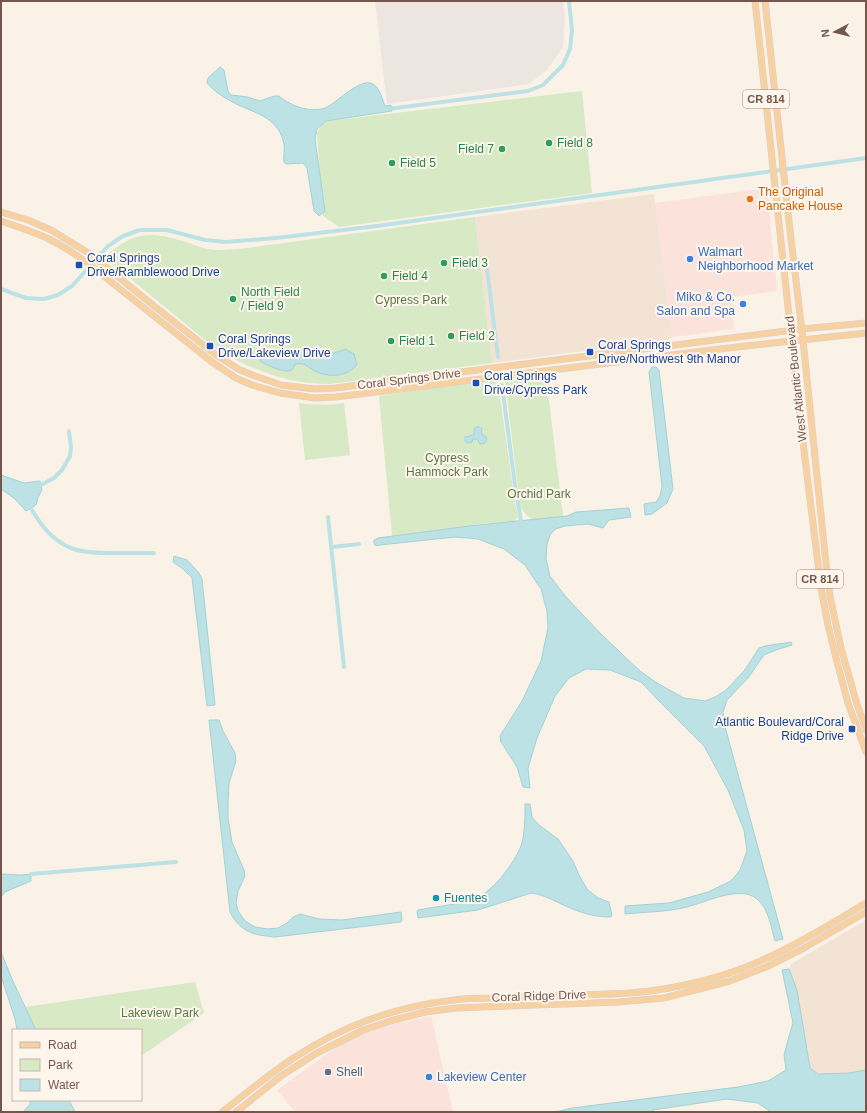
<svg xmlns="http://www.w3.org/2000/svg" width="867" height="1113" viewBox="0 0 867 1113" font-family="Helvetica,sans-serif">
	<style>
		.residential { fill: #f3e3d5 }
		.commercial { fill: #fbe2db }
		.industrial { fill: #ece5e0 }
		.green { fill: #d7e9c5 }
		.water { fill: #bce2e5; stroke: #a2d2d6 }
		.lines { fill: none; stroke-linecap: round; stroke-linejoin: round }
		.canal { stroke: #bce2e5; stroke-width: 4 }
		.major-casing { stroke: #d8d0cd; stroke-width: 7 }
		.major { stroke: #f7d1a2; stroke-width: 6 }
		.leisure-dot { fill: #2e9e5b; stroke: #fef6ed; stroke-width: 1.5 }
		.food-dot { fill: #e8710a; stroke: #fef6ed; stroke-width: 1.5 }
		.shop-dot { fill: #3f7fe0; stroke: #fef6ed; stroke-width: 1.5 }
		.transit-dot { fill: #1a4fb4; stroke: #fef6ed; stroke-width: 1.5 }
		.culture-dot { fill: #0f9aa8; stroke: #fef6ed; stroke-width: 1.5 }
		.service-dot { fill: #5c6f8a; stroke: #fef6ed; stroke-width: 1.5 }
		.labels { text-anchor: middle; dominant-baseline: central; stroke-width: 4; stroke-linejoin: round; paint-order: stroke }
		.shield { fill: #fef6ed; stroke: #9d877c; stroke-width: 1 }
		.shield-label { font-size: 11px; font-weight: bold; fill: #74574c }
		.leisure-label { font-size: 12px; fill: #27864d; stroke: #fef6ed; text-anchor: start }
		.food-label { font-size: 12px; fill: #c56008; stroke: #fef6ed; text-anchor: start }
		.shop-label { font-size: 12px; fill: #366cbe; stroke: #fef6ed; text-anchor: start }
		.transit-label { font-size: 12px; fill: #164399; stroke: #fef6ed; text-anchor: start }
		.park-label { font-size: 12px; fill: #587944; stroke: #fef6ed }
		.street-label { font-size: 12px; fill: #74574c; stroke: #fef6ed }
		.culture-label { font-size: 12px; fill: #0d838f; stroke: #fef6ed; text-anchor: start }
		.service-label { font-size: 12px; fill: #4e5e75; stroke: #fef6ed; text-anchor: start }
	</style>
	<rect width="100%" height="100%" fill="#fbf2e7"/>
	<!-- residential -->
	<g class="residential">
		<path d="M654,194L672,337L668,340L492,363L475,217Z"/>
		<path d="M866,920V1076L807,1075L788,974L791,964Z"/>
	</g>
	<!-- commercial -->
	<g class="commercial">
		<path d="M767,188L777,291L731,297L734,329L672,337L655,203Z"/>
		<path d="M431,1016L453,1112H295L277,1090L341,1044L371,1029Z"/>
	</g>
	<!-- industrial -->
	<path class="industrial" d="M375,1H563L565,19L563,47L547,70L529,84L387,104Z"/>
	<!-- green -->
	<g class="green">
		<path d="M582,91L592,193L339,227L323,216L317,133L322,124L328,121Z"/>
		<path d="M475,217L492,363L330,384C288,384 252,370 216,349L104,257C132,233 148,230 183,241C191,243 200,248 209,249C219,251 230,249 240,249Z"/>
		<path d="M546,376L563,516L533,520C519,509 521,508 517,492L513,493L518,517L514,522L488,523L392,536L379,396L461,383H480L496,381L498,382L513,489L518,488L505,381Z"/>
		<path d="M299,403C315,405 329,405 344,403L350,455L305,460Z"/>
		<path d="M195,982L204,1013L141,1056V1030H36L25,1007Z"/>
	</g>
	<!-- water -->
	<g class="water">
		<path d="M220,67L224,70L228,91L231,95L248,97L260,101L274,96H279C291,106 309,113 325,108C337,103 360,77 373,84C380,88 382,99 385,106L391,105L392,111L326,121L317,129L315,139L325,211L319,216L314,211L307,168L303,163L286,164L284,162C283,156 285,149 284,144C278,114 250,113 229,100C221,96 212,89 207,83L208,78Z"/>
		<path d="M345,349L354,354L357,365C346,377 329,378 315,371C307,367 305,362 295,364C294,367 293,370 289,371C282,372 267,365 261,362L259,357C267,354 273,357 282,356C292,356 300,348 310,351L312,355C325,355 333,354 345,349Z"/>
		<path d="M652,367H656L659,370L673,489L667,503L652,514L645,515L644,504L656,502L660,496L662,486L649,372Z"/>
		<path d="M476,427H480L482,429L481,433L486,437L487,440L485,443L480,444L477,439H473L472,442L468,443L465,441V437L474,435V429Z"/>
		<path d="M1,475L24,483L40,481L42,490L38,497L36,505L26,511L15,499L1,489Z"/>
		<path d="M629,508L631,517L609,520L603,528L588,524L565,526L555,529L550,535L547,544L546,559L550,576L566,597L601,634L640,671L657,683L684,698L705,701L717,696L726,690L744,671L759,648L765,646L791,642L792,645L776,650L764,655L748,678L727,700L723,712L724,723L783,939L775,941C771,927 769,909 757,899C739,884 703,904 683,908C664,912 644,912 625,914V906L669,903L708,892L731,881L740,870L747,851L744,830L728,790L704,746L659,701L641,682L610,670L586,669L569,678L555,696L537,738L528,768L530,788L523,787L517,767L501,742L500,736L522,701L541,661L548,628L547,611L541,589L525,565L504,549L478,539L455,537L380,545L376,546L374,544V540L378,538L469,526L567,516L576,512Z"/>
		<path d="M174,556L187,560L199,573L202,579L215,705L207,706L192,578L183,569L173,562Z"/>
		<path d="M209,720H219L223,731L235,753L236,761L229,783L228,803V818L232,842L244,870L245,876L238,891L236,903L238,911L245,921L255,927L268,929L278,928L287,923L293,917L300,914L319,919L342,920L401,912L402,920L401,922L275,937C254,935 241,933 230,912Z"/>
		<path d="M525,804H530L532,817L539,825L558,839L573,861L579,875L587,889L598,898L609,902L612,916L610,917C599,917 589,915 578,911C562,906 548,895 531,893L478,910L418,918L417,911L418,910C438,906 459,905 478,897C495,889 514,863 521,846C525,834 525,817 525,804Z"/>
		<path d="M1,874L21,875L31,874V881L5,892L1,897Z"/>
		<path d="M1,952L12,979L36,1030H17L15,1019L1,976Z"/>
		<path d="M789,969L797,990L810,1068L818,1074L849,1073L866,1070V1112H771L758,1103L727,1099L653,1110L652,1112H555L572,1108L738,1087L768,1081L786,1070L784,1055L789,1036L793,1023L782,970Z"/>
		<path d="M30,1100H69L75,1112H25L24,1111L30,1104Z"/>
	</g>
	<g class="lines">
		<!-- canal -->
		<g class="canal">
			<path d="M388,109L528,91L543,85L563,65L570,49L572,30L569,1"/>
			<path d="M487,269L498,357"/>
			<path d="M1,289L26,298L44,299L58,295L72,286L108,246L123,236L140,230H167L205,240L226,242L276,238L377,226L866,158"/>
			<path d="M502,385L515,485L521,521"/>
			<path d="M37,487L54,478L62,470L70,456L71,447L69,431"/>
			<path d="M29,504C39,524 55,544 77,550C88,553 100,553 111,553C126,553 140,553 154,553"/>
			<path d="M328,517L344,667"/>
			<path d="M332,547L359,544"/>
			<path d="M31,874L176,862"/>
		</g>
		<defs>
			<g id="major">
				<path d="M755,1L800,418L821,588L828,625L836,658L848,703L866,752"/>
				<path d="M765,1L788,213L803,340L825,554L830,596L841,648L856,701L866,730"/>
				<path d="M1,212L28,220L51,230L90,254L154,306L216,355L240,370L255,376L281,385L315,389L335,388L802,329L866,323"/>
				<path d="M1,221C18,227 35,232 51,240C63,246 75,254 86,262L212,362L236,378L252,385L280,393L315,398L336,397L728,348L866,333"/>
				<path d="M222,1112C245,1094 268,1075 292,1059C342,1026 393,1007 454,1000C467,998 481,998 495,998C522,997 549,996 575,995C607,994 638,994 669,988C703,982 738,972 769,957C802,942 834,922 866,903"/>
				<path d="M236,1112L281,1076L315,1054L363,1030L390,1021L425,1012L456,1008L619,1002L664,998L730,981L766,967L804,948L866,912"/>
			</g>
		</defs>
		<!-- major casing -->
		<use href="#major" class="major-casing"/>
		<!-- major -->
		<use href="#major" class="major"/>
	</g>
	<!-- markers -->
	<g class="leisure-dot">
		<circle cx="549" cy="143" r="4"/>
		<circle cx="502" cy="149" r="4"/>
		<circle cx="392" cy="163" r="4"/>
		<circle cx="444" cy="263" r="4"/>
		<circle cx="384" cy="276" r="4"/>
		<circle cx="233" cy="299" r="4"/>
		<circle cx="451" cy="336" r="4"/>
		<circle cx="391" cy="341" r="4"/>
	</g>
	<circle class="food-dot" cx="750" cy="199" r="4"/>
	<g class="shop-dot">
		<circle cx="690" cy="259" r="4"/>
		<circle cx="743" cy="304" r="4"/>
		<circle cx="429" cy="1077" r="4"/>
	</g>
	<g class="transit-dot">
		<rect x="75" y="261" width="8" height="8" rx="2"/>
		<rect x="206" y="342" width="8" height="8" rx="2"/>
		<rect x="586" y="348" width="8" height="8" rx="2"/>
		<rect x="472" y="379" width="8" height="8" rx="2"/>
		<rect x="848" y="725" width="8" height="8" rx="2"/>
	</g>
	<circle class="culture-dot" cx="436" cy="898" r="4"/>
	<circle class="service-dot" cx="328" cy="1072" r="4"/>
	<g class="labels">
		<!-- shield labels -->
		<g class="shield">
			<rect x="743" y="90" width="46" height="18" rx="3"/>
			<rect x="797" y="570" width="46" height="18" rx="3"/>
		</g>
		<g class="shield-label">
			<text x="766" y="99">CR 814</text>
			<text x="820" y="579">CR 814</text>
		</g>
		<!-- leisure labels -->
		<g class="leisure-label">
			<text x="557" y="143">Field 8</text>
			<text x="494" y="149" text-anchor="end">Field 7</text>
			<text x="400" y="163">Field 5</text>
			<text x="452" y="263">Field 3</text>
			<text x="392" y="276">Field 4</text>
			<text x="241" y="292">North Field<tspan x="241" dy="14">/ Field 9</tspan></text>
			<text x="459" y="336">Field 2</text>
			<text x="399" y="341">Field 1</text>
		</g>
		<!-- food labels -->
		<g class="food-label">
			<text x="758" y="192">The Original<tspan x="758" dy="14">Pancake House</tspan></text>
		</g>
		<!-- shop labels -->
		<g class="shop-label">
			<text x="698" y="252">Walmart<tspan x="698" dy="14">Neighborhood Market</tspan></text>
			<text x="735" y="297" text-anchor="end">Miko &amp; Co.<tspan x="735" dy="14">Salon and Spa</tspan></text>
			<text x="437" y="1077">Lakeview Center</text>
		</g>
		<!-- transit labels -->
		<g class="transit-label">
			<text x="87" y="258">Coral Springs<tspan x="87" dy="14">Drive/Ramblewood Drive</tspan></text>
			<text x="218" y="339">Coral Springs<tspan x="218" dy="14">Drive/Lakeview Drive</tspan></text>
			<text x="598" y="345">Coral Springs<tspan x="598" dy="14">Drive/Northwest 9th Manor</tspan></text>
			<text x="484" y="376">Coral Springs<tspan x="484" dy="14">Drive/Cypress Park</tspan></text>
			<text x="844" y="722" text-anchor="end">Atlantic Boulevard/Coral<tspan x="844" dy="14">Ridge Drive</tspan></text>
		</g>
		<!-- park labels -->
		<g class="park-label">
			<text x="411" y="300">Cypress Park</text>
			<text x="447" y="458">Cypress<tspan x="447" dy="14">Hammock Park</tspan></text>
			<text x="539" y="494">Orchid Park</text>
			<text x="160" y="1013">Lakeview Park</text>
		</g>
		<!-- street labels -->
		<g class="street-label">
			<text transform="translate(409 379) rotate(-7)">Coral Springs Drive</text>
			<text transform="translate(796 379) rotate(-96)">West Atlantic Boulevard</text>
			<text transform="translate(539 996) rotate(-2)">Coral Ridge Drive</text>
		</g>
		<!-- culture labels -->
		<g class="culture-label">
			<text x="444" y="898">Fuentes</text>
		</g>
		<!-- service labels -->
		<g class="service-label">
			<text x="336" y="1072">Shell</text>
		</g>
	</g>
	<!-- border -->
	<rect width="867" height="1113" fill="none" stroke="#74574c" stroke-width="4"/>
	<!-- legend -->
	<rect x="12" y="1029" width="130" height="72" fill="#fef6ed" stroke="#c7b6ad"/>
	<rect x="20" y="1042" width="20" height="6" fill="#f7d1a2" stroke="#c7b6ad"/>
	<text x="48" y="1049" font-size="12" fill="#74574c">Road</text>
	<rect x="20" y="1059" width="20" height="12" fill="#d7e9c5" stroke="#c7b6ad"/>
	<text x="48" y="1069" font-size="12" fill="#74574c">Park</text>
	<rect x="20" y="1079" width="20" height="12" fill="#bce2e5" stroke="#c7b6ad"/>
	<text x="48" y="1089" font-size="12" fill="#74574c">Water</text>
	<!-- north arrow -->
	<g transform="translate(835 32) rotate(263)" stroke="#fef6ed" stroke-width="3" paint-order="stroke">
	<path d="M0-3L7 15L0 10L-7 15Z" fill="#74574c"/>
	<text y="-6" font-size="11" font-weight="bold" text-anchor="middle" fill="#74574c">N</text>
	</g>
</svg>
